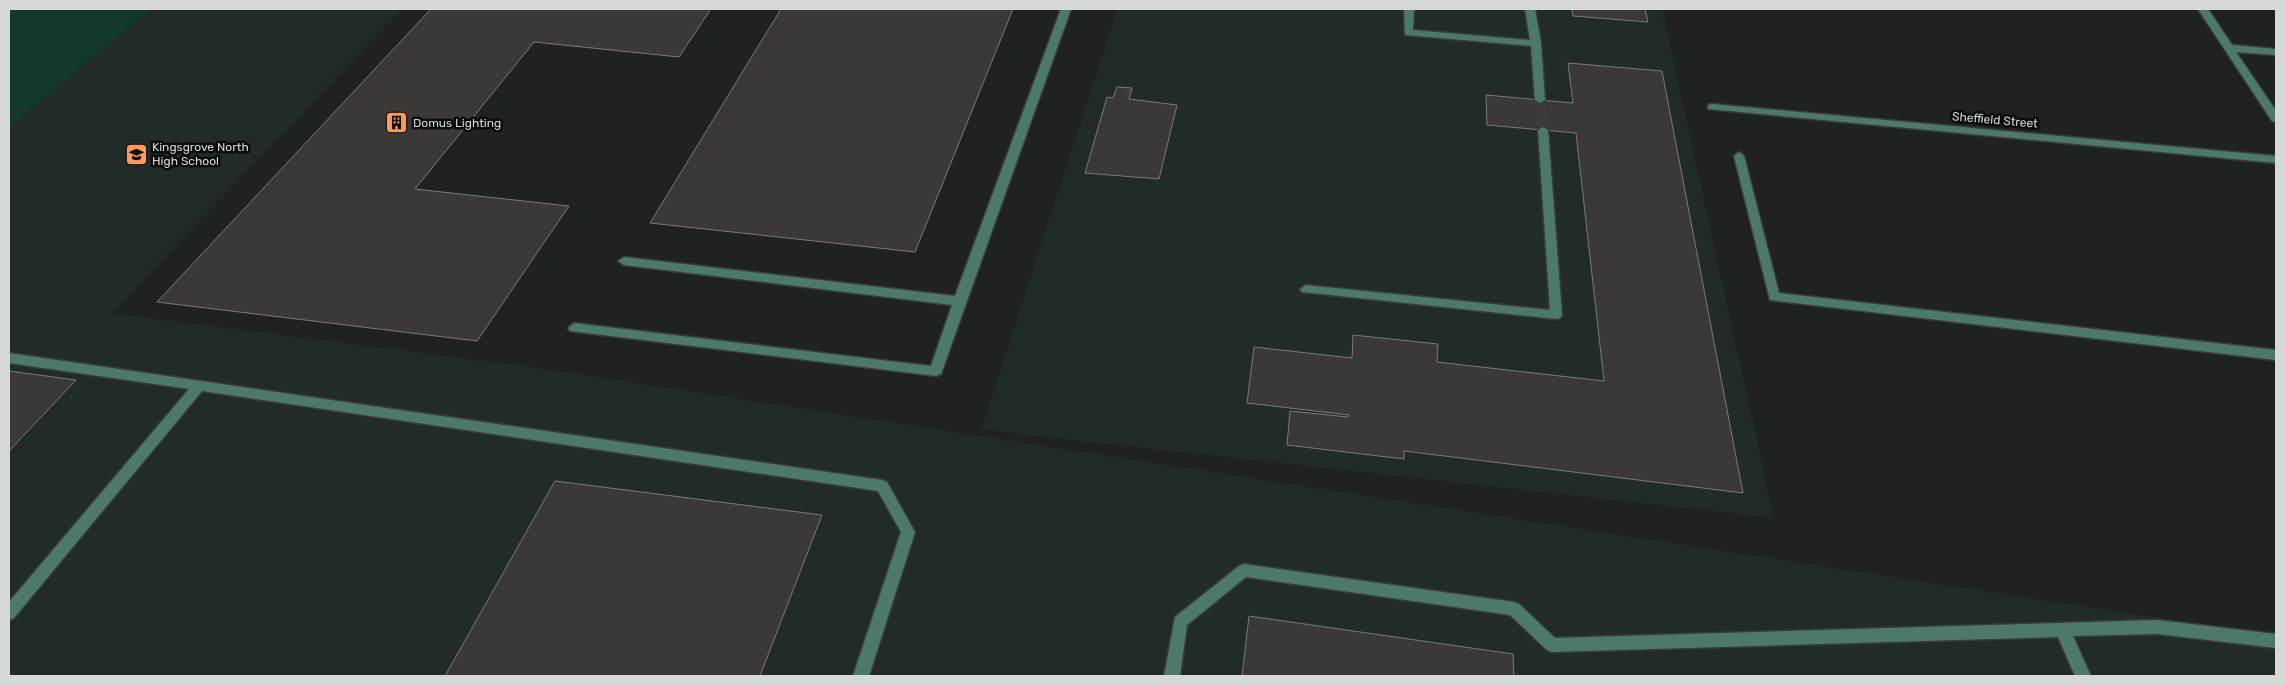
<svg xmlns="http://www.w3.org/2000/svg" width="2285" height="685" viewBox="0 0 2285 685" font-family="Rubik,sans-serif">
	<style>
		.built { fill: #212b28 }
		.green { fill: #13382f }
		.building { fill: #3b3937; stroke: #7d7a78 }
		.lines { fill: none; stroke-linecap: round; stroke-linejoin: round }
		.minor-tunnel { stroke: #3b3d3c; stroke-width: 11; stroke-dasharray: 11 5.5; stroke-linecap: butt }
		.minor-casing { stroke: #393c3b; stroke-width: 3 }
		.minor { fill: #4d786c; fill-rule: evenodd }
		.labels { text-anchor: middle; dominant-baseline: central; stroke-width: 5; stroke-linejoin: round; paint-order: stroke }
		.street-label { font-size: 12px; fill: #d7d9d8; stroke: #0a0b0b }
		.poi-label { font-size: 12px; fill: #d7d9d8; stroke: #0a0b0b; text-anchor: start }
	</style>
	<rect width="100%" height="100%" fill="#1f2221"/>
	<!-- built -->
	<g class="built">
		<path d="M9,9H402L112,313L534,367L2276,636V676H9Z"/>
		<path d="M1117,9H1662L1774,518L981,430Z"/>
	</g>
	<!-- green -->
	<path class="green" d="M9,9H151L9,127Z"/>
	<!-- building -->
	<g class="building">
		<path d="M431,9H711L679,57L534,42L415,189L569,206L477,341L157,302Z"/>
		<path d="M781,9H1013L915,252L650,223Z"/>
		<path d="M1572,9H1645L1648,22L1573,16Z"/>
		<path d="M1568,63L1662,71L1743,493L1404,451V459L1287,445L1290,411L1348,417L1349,415L1247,403L1254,347L1352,358L1353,335L1438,344L1437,362L1604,381L1576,133L1487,125L1486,95L1573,103Z"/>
		<path d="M1117,87L1132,88L1129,99L1177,105L1159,179L1085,173L1107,97L1113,98Z"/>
		<path d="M9,371L76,380L9,451Z"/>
		<path d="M555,481L822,515L760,676H445Z"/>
		<path d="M1249,616L1513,654L1514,676H1242Z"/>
	</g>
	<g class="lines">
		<!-- minor-tunnel -->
		<path class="minor-tunnel" d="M1540,100L1543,130"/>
		<defs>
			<g id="minor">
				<path d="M1061,9H1071L941,374L936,376L570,331L568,328L574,323L931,366L952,305L624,265L618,261L624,257L955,296Z"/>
				<path d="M1404,9H1414L1413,30L1530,40L1525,9H1535L1541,43L1545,100L1540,103L1535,100L1531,46L1405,35Z"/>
				<path d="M2198,9H2208L2232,45L2276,49V55L2236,52L2276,111V122L2272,121Z"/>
				<path d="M1712,104L2276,156V163L1708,109V105Z"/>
				<path d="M1543,127L1548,130L1562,315L1560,318L1556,319L1302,292L1300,289L1306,285L1550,310L1538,130Z"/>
				<path d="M1739,152L1744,156L1779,293L2276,350V360L1770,300L1734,156Z"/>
				<path d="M9,353L882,480L887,482L915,532L869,676H853L901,532L878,491L202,391L14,618L9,620V602L189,389L9,363Z"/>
				<path d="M1244,564L1514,602L1519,604L1555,638L2157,620L2276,634V648L2157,634L2073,636L2091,676H2075L2058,637L1552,652L1547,650L1510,615L1246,577L1187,625L1180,676H1164L1175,617L1239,566Z"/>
			</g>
		</defs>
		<!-- minor casing -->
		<use href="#minor" class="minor-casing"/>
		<!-- minor -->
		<use href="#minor" class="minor"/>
	</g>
	<!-- icons -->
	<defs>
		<symbol id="building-square" viewBox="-11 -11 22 22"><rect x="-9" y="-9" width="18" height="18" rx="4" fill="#ff9b5a" stroke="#0a0b0b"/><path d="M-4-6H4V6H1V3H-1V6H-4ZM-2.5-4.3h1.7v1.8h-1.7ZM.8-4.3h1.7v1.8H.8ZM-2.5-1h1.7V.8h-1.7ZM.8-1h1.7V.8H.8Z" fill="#111"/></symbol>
		<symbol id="school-square" viewBox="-11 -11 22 22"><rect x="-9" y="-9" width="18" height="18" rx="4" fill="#ff9b5a" stroke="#0a0b0b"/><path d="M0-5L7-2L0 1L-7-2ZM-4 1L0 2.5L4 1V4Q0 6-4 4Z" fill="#111"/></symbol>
	</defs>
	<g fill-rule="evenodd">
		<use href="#building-square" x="384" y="110" width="25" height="25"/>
		<use href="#school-square" x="124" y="142" width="25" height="25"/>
	</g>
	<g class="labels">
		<!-- street labels -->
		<g class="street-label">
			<text transform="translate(1995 120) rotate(5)">Sheffield Street</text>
		</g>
		<!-- poi labels -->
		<g class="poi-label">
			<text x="413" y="123">Domus Lighting</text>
			<text x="152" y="147">Kingsgrove North<tspan x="152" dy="14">High School</tspan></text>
		</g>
	</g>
	<!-- border -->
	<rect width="2285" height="685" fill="none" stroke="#d7d9d8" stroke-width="20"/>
</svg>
